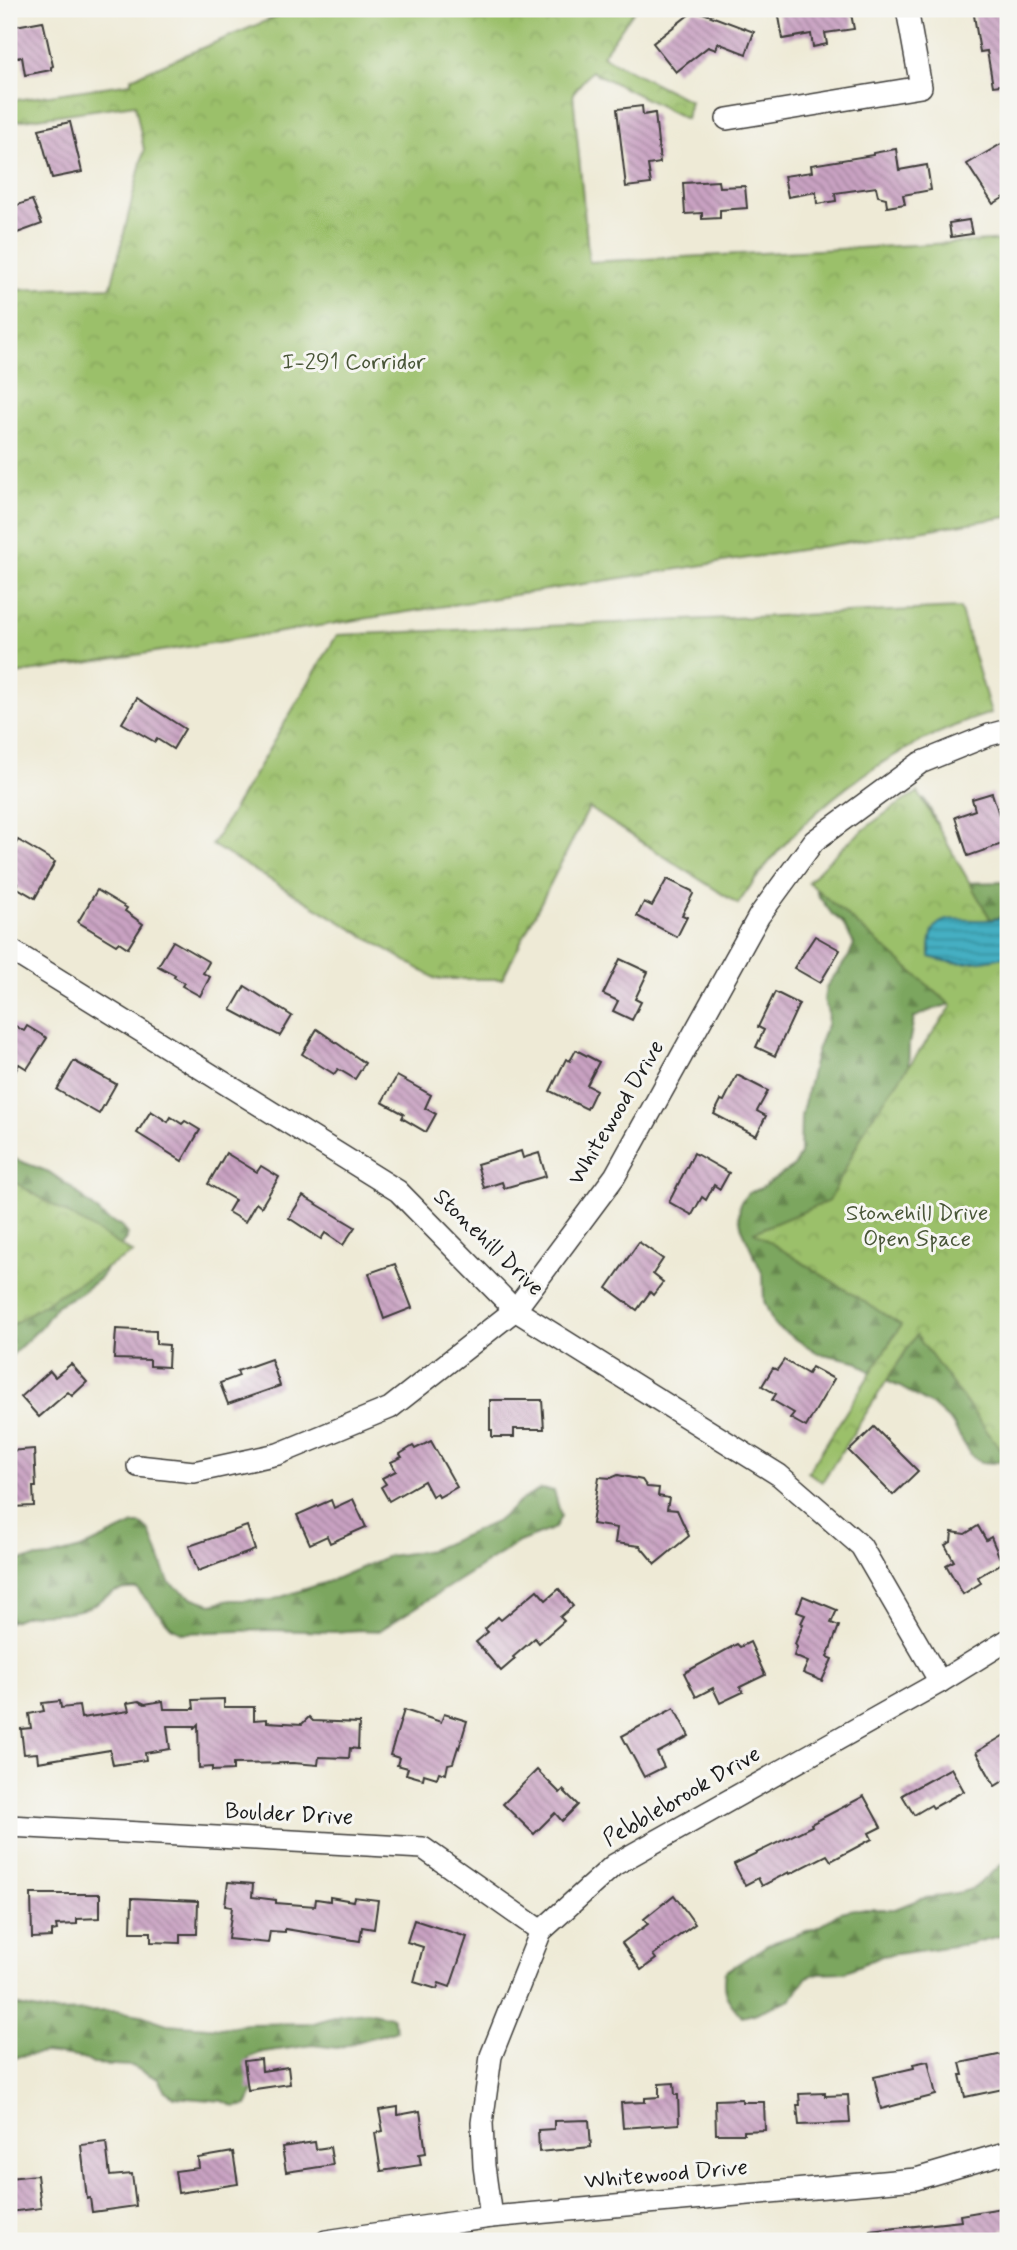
<svg xmlns="http://www.w3.org/2000/svg" width="1017" height="2250" viewBox="0 0 1017 2250" font-family="Mynerve,sans-serif">
	<style>
		.forest { fill: url(#forest-firs); stroke: #4c613d; stroke-width: 2 }
		.park { fill: url(#park-crowns); stroke: #5c6e43; stroke-width: 2 }
		.water { fill: url(#water-rules); stroke: #30666f; stroke-width: 2 }
		.building { fill: url(#building-back-hatch) }
		.lines { fill: none; stroke-linecap: round; stroke-linejoin: round }
		.minor-casing { stroke: #3c3b38; stroke-width: 24 }
		.minor { stroke: #fff; stroke-width: 21 }
		.labels { text-anchor: middle; dominant-baseline: central; stroke-width: 6; stroke-linejoin: round; paint-order: stroke }
		.park-label { font-size: 23px; fill: #485537; stroke: #f6f6f2 }
		.street-label { font-size: 23px; fill: #1c1c1c; stroke: #f6f6f2 }
	</style>
	<defs>
		<pattern id="forest-firs" width="22" height="20" patternUnits="userSpaceOnUse" patternTransform="scale(1.75)"><rect width="22" height="20" fill="#7ca65e"/><path d="M5 1l3.5 6h-7zM16 11l3.5 6h-7z" fill="#65864d"/></pattern>
		<pattern id="park-crowns" width="20" height="18" patternUnits="userSpaceOnUse" patternTransform="scale(1.75)"><rect width="20" height="18" fill="#9bc06a"/><path d="M2 6a3 3 0 1 1 6 0M12 15a3 3 0 1 1 6 0" fill="none" stroke="#85a45b"/></pattern>
		<pattern id="water-rules" width="6" height="5" patternUnits="userSpaceOnUse" patternTransform="scale(1.75)"><rect width="6" height="5" fill="#44afc2"/><path d="M0 2.5h6" fill="none" stroke="#388e9d"/></pattern>
		<pattern id="building-back-hatch" width="6" height="6" patternUnits="userSpaceOnUse" patternTransform="scale(1.75)"><rect width="6" height="6" fill="#c9a2c2"/><path d="M-1 5l2 2M0 0l6 6M5-1l2 2" fill="none" stroke="#a2839d"/></pattern>
	</defs>
	<rect width="100%" height="100%" fill="#f6f6f2"/>
	<filter id="ink" filterUnits="userSpaceOnUse"><feTurbulence type="fractalNoise" baseFrequency=".0143" numOctaves="2"/><feDisplacementMap in="SourceGraphic" scale="14" xChannelSelector="R" yChannelSelector="G"/><feConvolveMatrix kernelMatrix="1 2 1 2 8 2 1 2 1" color-interpolation-filters="sRGB"/></filter>
	<filter id="wash" filterUnits="userSpaceOnUse"><feTurbulence type="fractalNoise" baseFrequency=".00686" numOctaves="4" result="noise"/><feDisplacementMap in="SourceGraphic" scale="28" xChannelSelector="R" yChannelSelector="G"/><feGaussianBlur stdDeviation="1.57" result="paint"/><feColorMatrix in="noise" values="0 0 0 0 0 0 0 0 0 0 0 0 0 0 0 0 0 1.4 0 .05"/><feComposite in="paint" operator="in"/></filter>
	<g filter="url(#wash)">
		<rect width="100%" height="100%" fill="#eeead6"/>
		<!-- forest -->
		<g class="forest">
			<path d="M912,798L925,800C940,827 949,854 958,883L1008,882V916L986,920L987,999C961,1002 937,1005 914,1018L909,1044L908,1082L1008,1188V1459L993,1463L981,1462L971,1455L951,1422L933,1406L900,1387L877,1377L856,1361L818,1353L774,1325L764,1301L763,1275L742,1229L739,1216L740,1203L748,1193L761,1188L794,1166L800,1154L801,1116L817,1050L827,1025L828,1013L824,1000L826,987L849,956L854,944L842,922L832,914L817,894L816,882Z"/>
			<path d="M9,1157L49,1172L72,1188L107,1220L120,1225L128,1235L100,1278L79,1294L57,1305L42,1326L9,1358Z"/>
			<path d="M541,1489L554,1491L561,1516L555,1528L519,1542L379,1631L360,1630L335,1632L269,1630L182,1633L171,1627L137,1589C111,1587 107,1600 86,1608C68,1615 48,1612 30,1615C23,1616 16,1620 9,1622V1561L50,1557L81,1549L134,1524H141L150,1532L169,1582L191,1597L211,1604L231,1600H272L330,1581L388,1556L431,1550L496,1522L523,1499Z"/>
			<path d="M1008,1859V1934L968,1944L882,1956L844,1972L819,1973L807,1977L791,1999L754,2014L742,2017C728,2000 721,1995 725,1972L769,1944L818,1927L841,1912L854,1909H895L920,1899L962,1892L974,1888Z"/>
			<path d="M9,2004L48,2012L115,2011L141,2015L167,2024L221,2028L247,2024L314,2023L340,2015L366,2012L392,2017L397,2030L337,2048L313,2045L263,2052L250,2057L244,2068L253,2093L247,2105L235,2107L223,2101L174,2097L164,2090L158,2079L132,2066L93,2064L83,2058L45,2053L20,2056L9,2061Z"/>
		</g>
		<!-- park -->
		<g class="park">
			<path d="M294,9H635L602,56L690,101L686,119L591,71L573,93L589,262L1008,240V517L9,675V290L111,287L144,150L135,104L9,122V101L131,83V78Z"/>
			<path d="M960,608L991,713C886,746 799,812 738,904L589,808L502,979H436L212,845L337,635Z"/>
			<path d="M918,792L1008,950V1451L1004,1454L916,1335L822,1482L808,1472L901,1325L754,1232L829,1201L868,1123L952,1006L808,882C840,846 877,817 918,792Z"/>
			<path d="M9,1179L133,1253L61,1293L9,1327Z"/>
		</g>
		<!-- water -->
		<path class="water" d="M1008,916V956C981,962 957,967 930,957C928,909 951,921 986,920C993,920 1001,918 1008,916Z"/>
		<g id="blocks">
			<!-- building -->
			<g class="building">
				<path d="M790,9H850L854,29L825,33L827,44L813,47L811,34L783,39L778,11Z"/>
				<path d="M973,9H1008V84L993,86L987,51L980,52Z"/>
				<path d="M695,10L754,32L746,54L718,43L716,50L708,47L676,72L653,43Z"/>
				<path d="M43,21L53,66L51,67V70L25,75L22,57L15,58L10,27Z"/>
				<path d="M642,106L643,115L655,113L660,163L648,165L651,184L626,187L617,109Z"/>
				<path d="M70,122L82,172L52,178L39,129Z"/>
				<path d="M1008,140V195L993,204L967,164Z"/>
				<path d="M896,149L899,170L927,165L931,190L903,195L905,204L887,207L886,198L878,196L876,187L835,193L836,201L817,204L816,192L788,197L784,176L812,172L811,165L873,155V153Z"/>
				<path d="M718,181L719,187L745,186L747,208L720,210V218L702,219V213L685,214L683,183Z"/>
				<path d="M32,200L42,224L9,236V208Z"/>
				<path d="M969,220L972,234L951,237L949,223Z"/>
				<path d="M137,698L185,729L173,749L157,739L155,742L122,723Z"/>
				<path d="M992,793L1008,842L968,856L955,817L975,810L972,799Z"/>
				<path d="M18,840L55,862L35,898L16,887L18,884L9,878V843L14,847Z"/>
				<path d="M667,879L692,891L693,894L682,915L687,917L677,937L637,916L644,902L652,906Z"/>
				<path d="M97,890L127,908L125,911L143,924L128,948L119,942L116,945L78,922Z"/>
				<path d="M815,936L840,950L820,983L794,968Z"/>
				<path d="M173,941L209,962L203,973L210,977L200,996L182,986L184,983L174,977L175,975L158,966Z"/>
				<path d="M620,959L648,972L635,999L641,1002L632,1020L613,1011L618,1001L603,994Z"/>
				<path d="M245,986L292,1016L280,1036L231,1010Z"/>
				<path d="M775,992L799,1004L775,1056L756,1047L764,1030L758,1027Z"/>
				<path d="M9,1022L24,1031L27,1026L47,1038L27,1069L19,1064L9,1084Z"/>
				<path d="M317,1029L365,1063L355,1079L338,1069L334,1074L302,1054Z"/>
				<path d="M576,1050L599,1062L587,1085L596,1090L587,1109L550,1091L566,1059L570,1061Z"/>
				<path d="M74,1061L116,1084L99,1114L57,1090Z"/>
				<path d="M737,1075L768,1091L757,1111L766,1116L756,1136L714,1114L721,1100L724,1101Z"/>
				<path d="M397,1076L431,1095L425,1108L436,1114L426,1132L402,1118L404,1114L382,1102Z"/>
				<path d="M151,1111L168,1122L171,1117L182,1124L185,1121L200,1130L182,1161L137,1133Z"/>
				<path d="M521,1151L523,1158L539,1153L546,1176L504,1188L502,1182L484,1188L477,1164Z"/>
				<path d="M226,1153L257,1172L261,1166L279,1177L261,1207L256,1203L245,1222L228,1212L235,1200L208,1184Z"/>
				<path d="M694,1153L729,1173L720,1189L714,1185L706,1200L702,1197L692,1215L669,1202Z"/>
				<path d="M303,1196L355,1227L343,1245L325,1233L321,1239L289,1218Z"/>
				<path d="M639,1242L663,1259L653,1274L663,1282L653,1295L650,1292L637,1310L607,1288Z"/>
				<path d="M395,1264L412,1308L384,1319L369,1273Z"/>
				<path d="M116,1329L156,1331V1344L169,1345L168,1367L150,1366V1360L114,1359Z"/>
				<path d="M271,1359L280,1386L228,1404L220,1383L239,1376L237,1371Z"/>
				<path d="M784,1360L808,1374L812,1367L834,1379L806,1427L790,1418L794,1413L772,1400L776,1394L762,1386L773,1368L777,1370Z"/>
				<path d="M71,1364L87,1382L72,1396L68,1392L39,1417L21,1397L50,1371L55,1377Z"/>
				<path d="M490,1400H542L544,1429H514V1437H492V1430H490Z"/>
				<path d="M874,1427L918,1471L893,1495L849,1451Z"/>
				<path d="M431,1441L457,1487L439,1497L437,1493L432,1496L424,1481L389,1501L381,1487L386,1484L382,1478L396,1471L391,1462L402,1457L400,1454L413,1446L415,1449Z"/>
				<path d="M34,1449L36,1487H33L34,1506L11,1507L9,1451Z"/>
				<path d="M618,1475L642,1480L647,1487L659,1488L658,1496L669,1498L667,1509L677,1510L689,1536L655,1564L640,1546L615,1543L617,1528L592,1524L599,1477L611,1478Z"/>
				<path d="M353,1499L366,1527L330,1543L327,1536L310,1544L297,1515L331,1500L334,1508Z"/>
				<path d="M247,1526L255,1550L198,1571L189,1546Z"/>
				<path d="M978,1526L986,1540L991,1537L1002,1563L978,1577L981,1583L963,1594L946,1565L954,1561L945,1545L951,1542L952,1532L965,1534Z"/>
				<path d="M559,1589L573,1606L560,1617L564,1621L539,1643L535,1638L513,1657L515,1659L501,1671L476,1642L488,1632L485,1629L498,1617L501,1620L537,1590L546,1600Z"/>
				<path d="M803,1596L837,1610L831,1623L839,1626L827,1657L832,1659L822,1681L803,1673L808,1662L794,1656L797,1647L795,1644L803,1624L801,1623L805,1615L797,1612Z"/>
				<path d="M750,1642L765,1675L740,1687L743,1692L720,1703L713,1688L696,1697L684,1673L737,1644L740,1647Z"/>
				<path d="M224,1699V1707H254V1720L267,1719V1722L302,1724L309,1717L313,1721L359,1723L358,1749L350,1748L349,1758L319,1757L318,1765L293,1763L233,1764V1770L212,1771V1767L199,1768L198,1724L194,1728V1726H167L170,1749L145,1753L146,1760L113,1765L110,1750L38,1762L37,1753L24,1754L21,1729L31,1728L29,1714L44,1711L42,1703L60,1701L61,1708L79,1706L81,1718L129,1711L127,1703L139,1701L145,1704L163,1701L164,1709H194L193,1700Z"/>
				<path d="M674,1708L689,1736L657,1753L664,1767L644,1777L622,1736Z"/>
				<path d="M404,1710L441,1722L444,1714L467,1721L459,1748L458,1747L453,1763L448,1764L446,1774L439,1772L437,1778L424,1774L423,1779L406,1774L408,1768L397,1765L399,1758L390,1755Z"/>
				<path d="M1008,1733V1778L995,1786L976,1752Z"/>
				<path d="M951,1768L964,1791L933,1808L931,1805L914,1815L902,1795Z"/>
				<path d="M537,1770L560,1793L563,1790L578,1805L562,1821L555,1813L534,1834L503,1804Z"/>
				<path d="M864,1796L881,1827L869,1833L872,1839L831,1861L827,1855L790,1874L789,1872L762,1886L758,1878L745,1885L734,1864L812,1826L811,1824Z"/>
				<path d="M228,1882L253,1884L252,1897L276,1900V1903L315,1906L316,1899L330,1901V1897L353,1901L354,1897L378,1900L374,1929L362,1927L360,1941L285,1929V1932L270,1931L268,1943L228,1939L232,1907L225,1906Z"/>
				<path d="M31,1894H100V1918L77,1919V1924L56,1925L57,1930L52,1931V1937L32,1938Z"/>
				<path d="M674,1895L695,1924L653,1955L656,1959L641,1970L622,1943L648,1924L644,1919Z"/>
				<path d="M132,1898L198,1901L197,1934H180V1943L151,1942V1932H131Z"/>
				<path d="M414,1920L467,1937L450,1987L439,1983L437,1989L414,1982L423,1947L407,1942Z"/>
				<path d="M1008,2053V2088L965,2097L960,2075H963L960,2063Z"/>
				<path d="M261,2059L262,2071L288,2067L290,2084L248,2090L244,2061Z"/>
				<path d="M928,2061L936,2095L881,2109L874,2077L914,2068L913,2064Z"/>
				<path d="M674,2083L675,2095H678L679,2124L623,2128L621,2103L645,2102V2098L659,2097V2084Z"/>
				<path d="M825,2093V2096L848,2095L850,2123L799,2125L797,2105H800L799,2094Z"/>
				<path d="M742,2099V2102H764L765,2130L744,2131V2134H716L715,2100Z"/>
				<path d="M398,2107V2115L420,2111L426,2153L419,2154L421,2165L381,2171L375,2133L383,2131L379,2110Z"/>
				<path d="M589,2120L591,2147L539,2152L538,2130L554,2129V2121Z"/>
				<path d="M106,2142L110,2176L132,2174L136,2206L92,2212L90,2198L87,2199L81,2145Z"/>
				<path d="M315,2142L316,2149L330,2147L333,2165L286,2172L282,2147Z"/>
				<path d="M233,2152L238,2184L178,2193L175,2171L199,2168L198,2158Z"/>
				<path d="M37,2175L41,2208L9,2212V2178Z"/>
				<path d="M1008,2207V2229L1002,2230L1004,2241H870V2231L961,2221L960,2215Z"/>
			</g>
		</g>
	</g>
	<g filter="url(#ink)">
		<use href="#blocks" fill-opacity="0" stroke="#3c3b38" stroke-width="2"/>
		<g class="lines">
			<defs>
				<g id="minor">
					<path d="M727,119L921,87L907,9"/>
					<path d="M9,949L398,1191L515,1310L779,1475L861,1546L940,1682"/>
					<path d="M138,1466L194,1472L278,1454L390,1408L515,1310L615,1176L759,916L814,841L920,763L989,735L1008,730"/>
					<path d="M9,1826L423,1848L541,1931"/>
					<path d="M491,2217L484,2166L482,2123L491,2056L541,1931L614,1865L940,1682L1008,1640"/>
					<path d="M326,2241L491,2217L916,2179L1008,2152"/>
				</g>
			</defs>
			<!-- minor casing -->
			<use href="#minor" class="minor-casing"/>
			<!-- minor -->
			<use href="#minor" class="minor"/>
		</g>
	</g>
	<g class="labels">
		<!-- park labels -->
		<g class="park-label">
			<text x="354" y="363">I-291 Corridor</text>
			<text x="917" y="1214">Stonehill Drive<tspan x="917" dy="26">Open Space</tspan></text>
		</g>
		<!-- street labels -->
		<g class="street-label">
			<text transform="translate(617 1113) rotate(-59)">Whitewood Drive</text>
			<text transform="translate(488 1243) rotate(44)">Stonehill Drive</text>
			<text transform="translate(682 1797) rotate(-30)">Pebblebrook Drive</text>
			<text transform="translate(289 1815) rotate(3)">Boulder Drive</text>
			<text transform="translate(666 2175) rotate(-5)">Whitewood Drive</text>
		</g>
	</g>
	<!-- margin -->
	<rect width="1017" height="2250" fill="none" stroke="#f6f6f2" stroke-width="35"/>
</svg>
